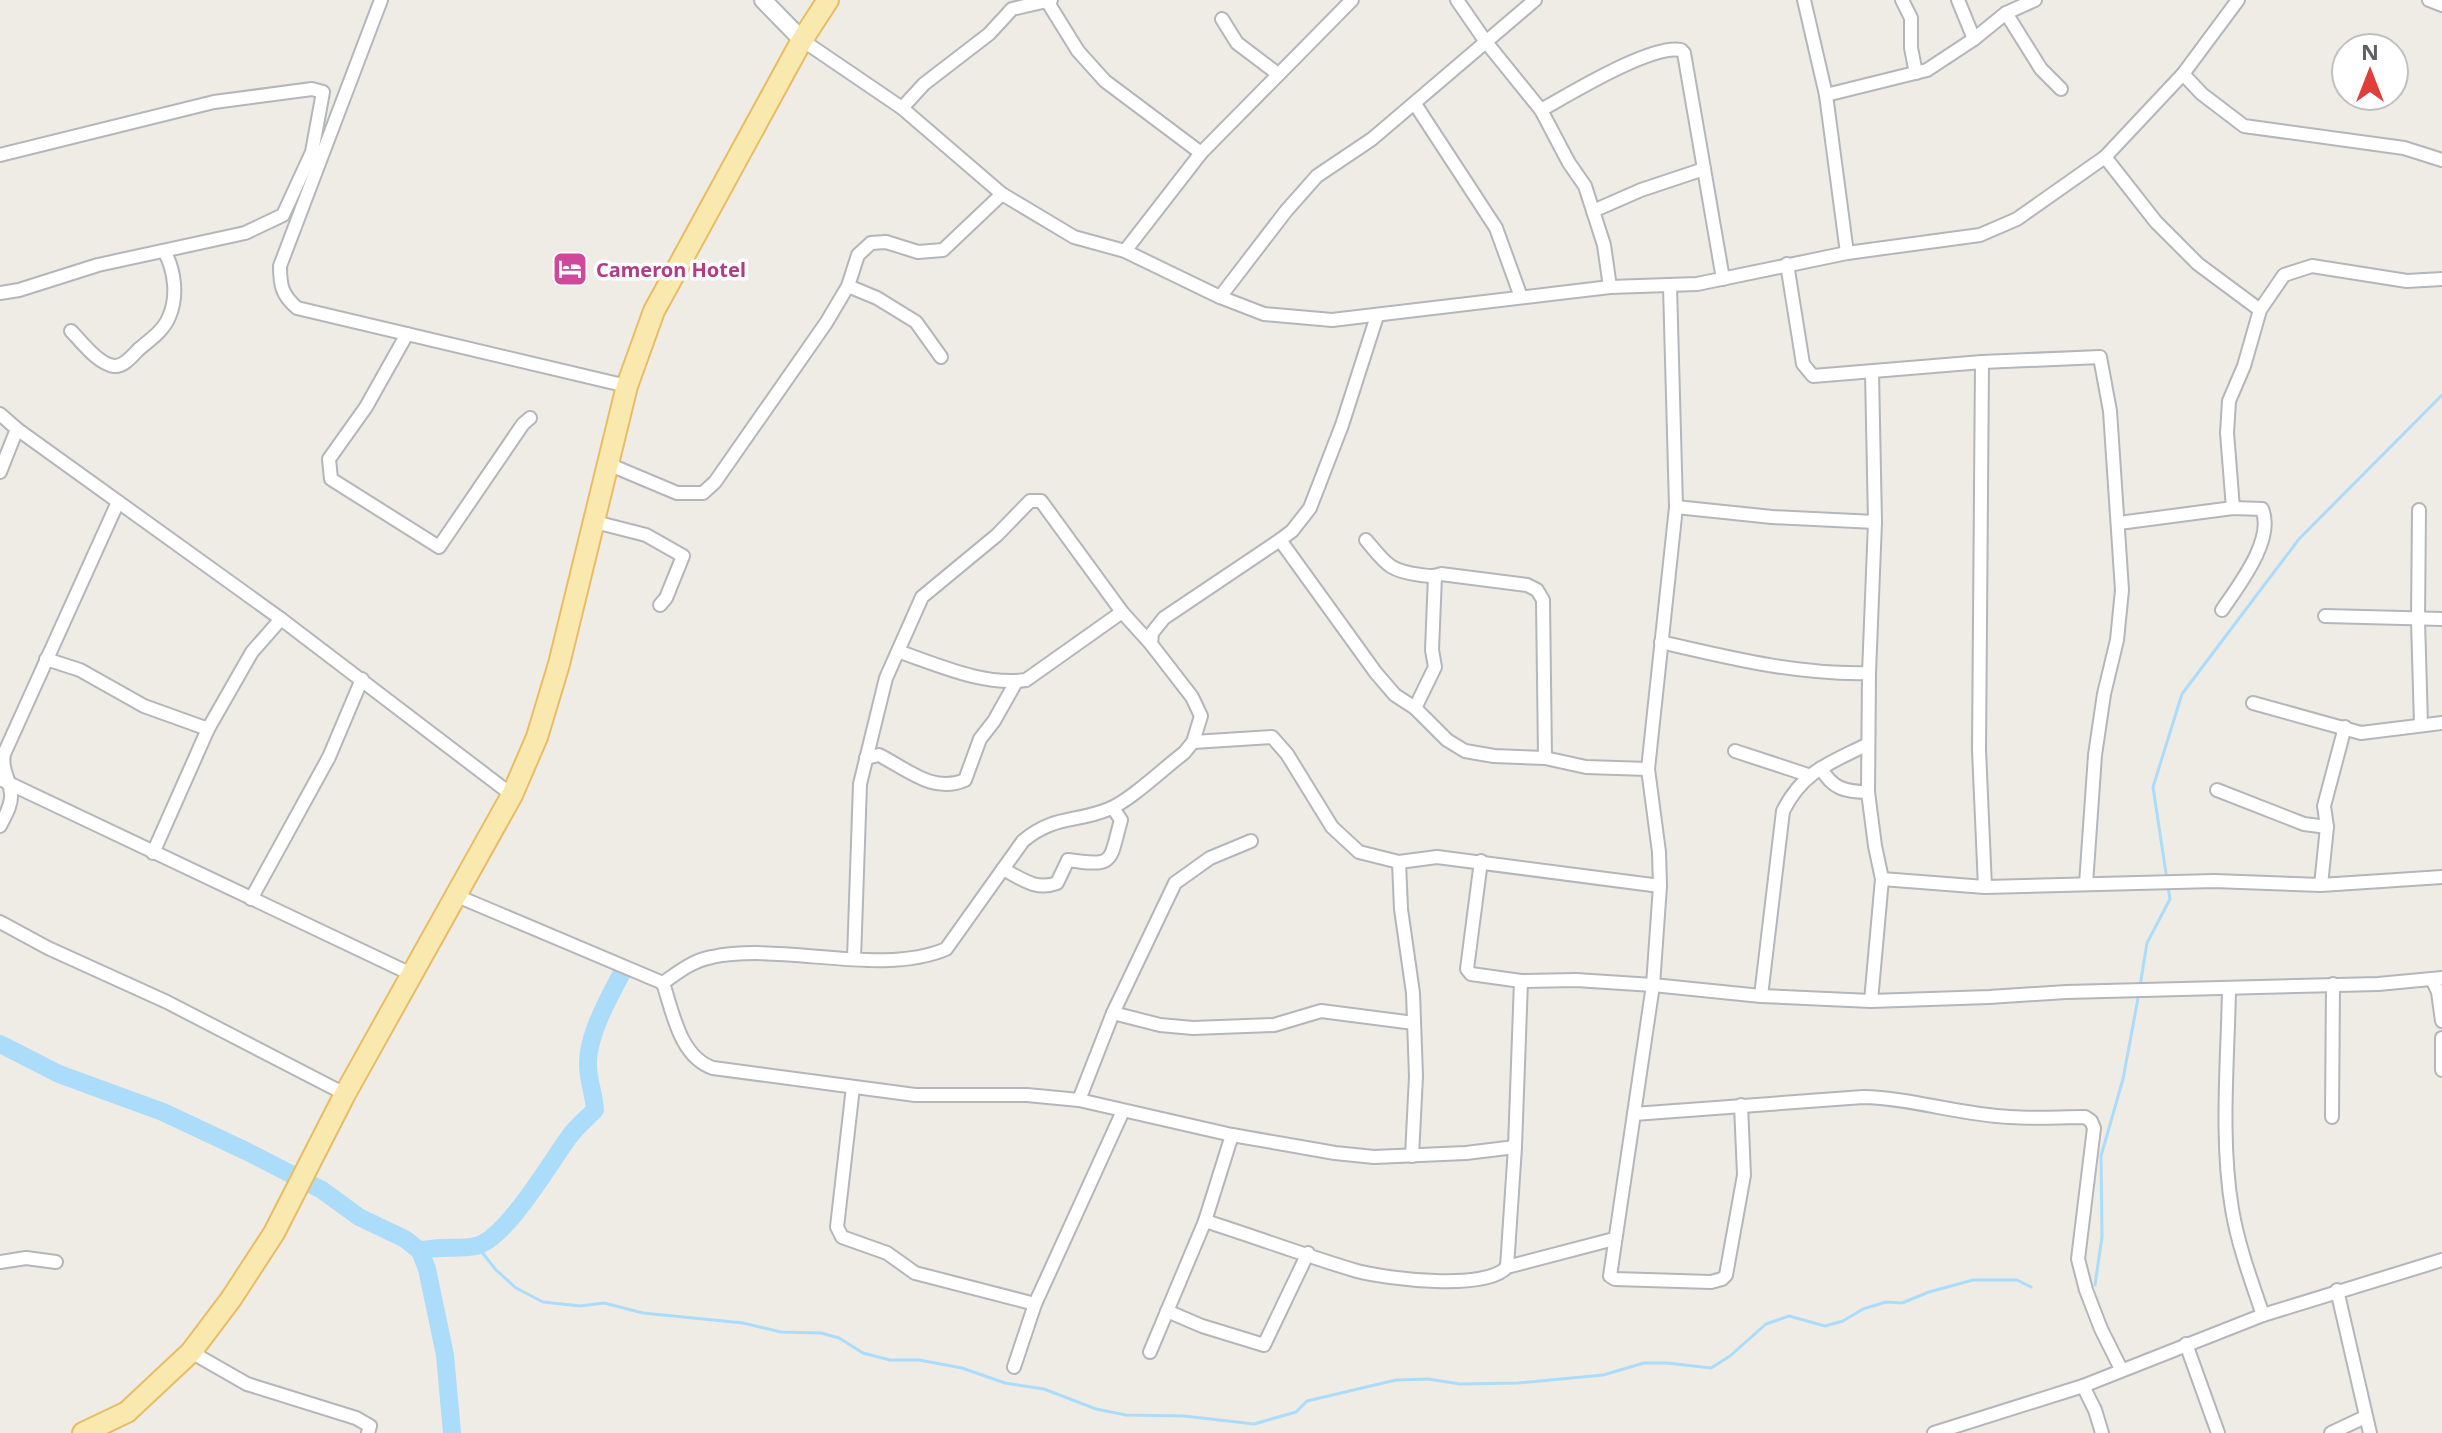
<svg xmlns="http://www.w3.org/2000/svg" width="2442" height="1433" viewBox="0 0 2442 1433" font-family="'Noto Sans',sans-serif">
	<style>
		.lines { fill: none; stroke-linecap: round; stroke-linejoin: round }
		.stream { stroke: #abdcfa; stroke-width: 3 }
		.river { stroke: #abdcfa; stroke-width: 18 }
		.minor-casing { stroke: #b3b6ba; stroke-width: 16 }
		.tertiary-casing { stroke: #b3b6ba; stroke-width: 20 }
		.primary-casing { stroke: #e9bc64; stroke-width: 24 }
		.minor { stroke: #fff; stroke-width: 12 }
		.tertiary { stroke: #fff; stroke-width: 16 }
		.primary { stroke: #fae9af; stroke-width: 20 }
		.labels { text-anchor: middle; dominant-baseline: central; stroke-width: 7; stroke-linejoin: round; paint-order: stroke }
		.hotel-label { font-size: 20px; font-weight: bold; fill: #b23c85; stroke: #fff; text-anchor: start }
	</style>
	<rect width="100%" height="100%" fill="#efece6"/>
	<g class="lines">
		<!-- stream -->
		<g class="stream">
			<path d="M2167,880L2153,787L2182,694L2299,539L2442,395"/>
			<path d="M2140,986L2147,943L2170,899L2168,887"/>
			<path d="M477,1246L496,1270L516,1288L543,1302L580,1306L604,1303L643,1313L743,1323L781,1332L821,1333L839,1338L863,1353L890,1360H919L962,1368L1005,1383L1044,1389L1096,1409L1126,1415L1184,1416L1254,1424L1296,1412L1307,1401L1396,1380L1428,1379L1460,1384L1518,1383L1603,1375L1644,1363H1667L1711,1368L1730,1356L1766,1324L1789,1316L1825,1326L1843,1321L1863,1309L1886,1302L1902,1303L1929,1292L1973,1280H2017L2031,1287"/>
			<path d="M2095,1285L2102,1237L2101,1156L2123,1079L2139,993"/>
		</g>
		<!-- river -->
		<g class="river">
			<path d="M0,1044L59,1074L163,1112L248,1152L322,1190L359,1217L405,1239L420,1251L427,1269L445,1355L452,1433"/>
			<path d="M420,1251C439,1245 457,1250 476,1246C506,1239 550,1163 569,1137C576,1127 586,1119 595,1110C594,1094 588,1080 588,1065C587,1036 610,995 624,969"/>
		</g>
		<defs>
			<g id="minor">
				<path d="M381,0L280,266C280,286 282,295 297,308L627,386"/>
				<path d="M1457,0L1486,42L1541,110L1569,163L1585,186L1604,245L1610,287"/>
				<path d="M1804,0L1826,95L1847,253"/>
				<path d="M1902,0L1911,18V48L1916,73"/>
				<path d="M1958,0L1974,39"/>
				<path d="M2429,0L2442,5"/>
				<path d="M1047,1L1078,51L1105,81L1201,153"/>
				<path d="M2006,13L2041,69L2061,89"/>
				<path d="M1222,19L1237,43L1278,74"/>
				<path d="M802,40L902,108L1002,194L1074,237L1125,251L1220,297L1264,314L1332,320L1610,287L1697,284L1847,253L1980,235L2017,219L2105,157L2183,74L2238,0"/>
				<path d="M2183,74L2202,94L2244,126L2404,148L2442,160"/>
				<path d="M1826,95L1927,70L1974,39L2006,13L2035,0"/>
				<path d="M1415,104L1496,228L1521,297"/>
				<path d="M902,108L924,84L989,34L1012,9L1051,0"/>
				<path d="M1541,110C1570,94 1651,44 1681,50L1684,53L1723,279"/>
				<path d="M0,155L214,102L312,89L323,92L312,152L283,215L245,233L98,265L19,290L0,293"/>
				<path d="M2105,157L2156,222L2198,264L2260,310"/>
				<path d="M1593,211L1641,190L1704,169"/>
				<path d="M1125,251L1201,153L1352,0"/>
				<path d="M1787,264L1803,364L1813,376L1982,362L2100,357L2110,411L2122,590L2117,640L2104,694L2095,755L2086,884"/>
				<path d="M848,286L877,298L916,322L941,357"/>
				<path d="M1670,286L1676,507L1648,769L1659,852L1660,886L1653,985L1610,1276L1615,1279L1711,1282L1722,1279L1726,1275L1744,1175L1741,1105"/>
				<path d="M1220,297L1286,211L1317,176L1372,139L1535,0"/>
				<path d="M71,331C82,342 98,364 114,366C124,367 132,356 139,349C150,340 164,330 169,317C178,297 175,270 164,251"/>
				<path d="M407,334L366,407L329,459L331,479L439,547L523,424L530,418"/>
				<path d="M1982,362L1979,750L1985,887"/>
				<path d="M0,414L17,429L281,619L512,795"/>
				<path d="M608,464L677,493H703L715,482L826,323L848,286L858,255L871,243L886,242L918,252L943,250L1002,194"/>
				<path d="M0,472L17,429"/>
				<path d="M1676,507L1772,517L1875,522"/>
				<path d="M2233,508L2227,433L2229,401L2244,366L2260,310L2284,275L2312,266L2407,281L2442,279"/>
				<path d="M2419,510L2418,620L2421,725"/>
				<path d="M595,522L646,535L683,556L666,598L660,605"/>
				<path d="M2119,523L2233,508L2262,509C2275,539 2239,585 2222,610"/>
				<path d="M1280,540L1376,673L1395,695L1415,708L1447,740L1465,751L1494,756L1545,758L1586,767L1648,769"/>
				<path d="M1366,540C1386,564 1389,571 1421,575C1429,576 1433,577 1441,574L1527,585L1537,590L1543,600L1545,758"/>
				<path d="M2325,616L2442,619"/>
				<path d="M1661,642C1730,658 1798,675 1869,673"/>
				<path d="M1151,644L1152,633L1164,618L1280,540L1292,531L1310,508L1342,425L1377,316"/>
				<path d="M900,652C938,665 984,686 1026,680L1122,612"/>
				<path d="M46,659L80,670L144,706L208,729"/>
				<path d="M2253,703L2361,733L2442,723"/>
				<path d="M1415,708L1435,667L1432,650L1435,576"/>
				<path d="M1193,742L1272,737L1287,754L1332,827L1359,852L1399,862L1437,857L1660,886"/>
				<path d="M1735,751L1808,775"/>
				<path d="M866,758L879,755C907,769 933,794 965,780L980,739L994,721L1016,682"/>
				<path d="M1821,768C1832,789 1846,792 1868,792"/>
				<path d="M0,779L411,974"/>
				<path d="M2217,790L2304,824L2327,827"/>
				<path d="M0,826C5,816 12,805 11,794C10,779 1,770 4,754L118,502"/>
				<path d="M153,853L208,729L252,652L281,619"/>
				<path d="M1481,861L1467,969L1471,974L1521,981L1576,980L1653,985L1761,996L1871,1001L1989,997L2066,992L2378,984L2442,978"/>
				<path d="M1399,862L1401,909L1413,993L1416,1076L1412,1156"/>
				<path d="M1003,869C1022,879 1036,891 1057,883L1068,860C1116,867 1109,862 1121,820L1113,808"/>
				<path d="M1882,879L1985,887L2214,881L2321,885L2442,877"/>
				<path d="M2321,885L2327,827L2324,806L2345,727"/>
				<path d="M457,896L663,983C673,1013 680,1057 713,1068L915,1095H1027L1079,1100L1232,1135L1335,1153L1374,1157L1466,1153L1515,1147"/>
				<path d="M251,899L329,757L362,679"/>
				<path d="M0,922L48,948L167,1002L345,1094"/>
				<path d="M2432,979L2438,992L2442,1021"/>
				<path d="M663,983C678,972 694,960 712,957C783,942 880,977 946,949L1023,841C1054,815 1075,823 1109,809C1131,800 1164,768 1184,753L1193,742L1201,716L1192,697L1151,644L1122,612L1041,501H1030L997,535L922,597L886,678L860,784L854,959"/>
				<path d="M2229,988C2228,1059 2220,1138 2232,1209C2238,1245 2251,1280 2263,1315"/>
				<path d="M1761,996L1783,811C1803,771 1830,763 1868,744"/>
				<path d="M1871,1001L1882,879L1875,846L1868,792L1869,673L1875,522L1872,372"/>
				<path d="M1113,1013L1160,1025L1193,1028L1274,1025L1321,1011L1414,1023"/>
				<path d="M2442,1038V1070"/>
				<path d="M853,1087L837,1227L842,1237L887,1253L915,1273L1035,1304"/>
				<path d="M1079,1100L1113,1013L1175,883L1210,858L1251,841"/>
				<path d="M1634,1114L1863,1097C1912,1098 1960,1115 2010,1117C2035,1119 2060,1117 2085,1117L2091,1121L2094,1128L2078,1259L2086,1290L2101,1329L2121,1369"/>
				<path d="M2332,1117L2333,984"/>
				<path d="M1205,1221C1256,1237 1306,1256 1357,1271C1387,1279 1486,1291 1507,1267L1614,1239"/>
				<path d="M0,1262L26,1258L56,1262"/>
				<path d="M1507,1267L1515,1147L1521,981"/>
				<path d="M2337,1290L2370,1433"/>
				<path d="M1167,1311L1202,1326L1264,1345L1308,1253"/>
				<path d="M2186,1344L2218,1433"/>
				<path d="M191,1352L247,1384L356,1418L370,1426L368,1433"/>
				<path d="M1150,1352L1205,1221L1232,1135"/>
				<path d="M1014,1367L1035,1304L1123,1111"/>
				<path d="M2083,1386L2095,1410L2102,1433"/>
				<path d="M1934,1433L2083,1386L2263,1315L2442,1260"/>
				<path d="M2331,1433L2365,1417"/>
			</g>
			<path id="tertiary" d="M763,0L802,40"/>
			<path id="primary" d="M83,1433L127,1412L191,1352L231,1299L274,1233L345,1094L512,795L537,737L559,664L627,386L654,311L802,40L828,0"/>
		</defs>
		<!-- minor casing -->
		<use href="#minor" class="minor-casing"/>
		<!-- tertiary casing -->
		<use href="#tertiary" class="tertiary-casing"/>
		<!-- primary casing -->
		<use href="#primary" class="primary-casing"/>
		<!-- minor -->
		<use href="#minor" class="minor"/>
		<!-- tertiary -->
		<use href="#tertiary" class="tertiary"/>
		<!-- primary -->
		<use href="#primary" class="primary"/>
	</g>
	<!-- icons -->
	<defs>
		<symbol id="hotel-square" viewBox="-11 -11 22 22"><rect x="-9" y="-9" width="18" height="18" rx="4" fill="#d1479c" stroke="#fff"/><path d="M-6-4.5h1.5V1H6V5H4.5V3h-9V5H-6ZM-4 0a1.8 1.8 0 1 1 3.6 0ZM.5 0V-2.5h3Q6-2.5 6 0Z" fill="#fff"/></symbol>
	</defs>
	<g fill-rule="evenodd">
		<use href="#hotel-square" x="550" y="249" width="40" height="40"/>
	</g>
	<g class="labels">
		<!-- hotel labels -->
		<g class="hotel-label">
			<text x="596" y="269">Cameron Hotel</text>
		</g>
	</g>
	<!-- north arrow -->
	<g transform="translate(2370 72)"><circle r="38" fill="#ffffff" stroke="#bec0c1" stroke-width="2"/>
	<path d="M0-6L14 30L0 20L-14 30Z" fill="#df3e3b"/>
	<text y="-12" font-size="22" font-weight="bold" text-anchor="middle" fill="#5d6165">N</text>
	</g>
</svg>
